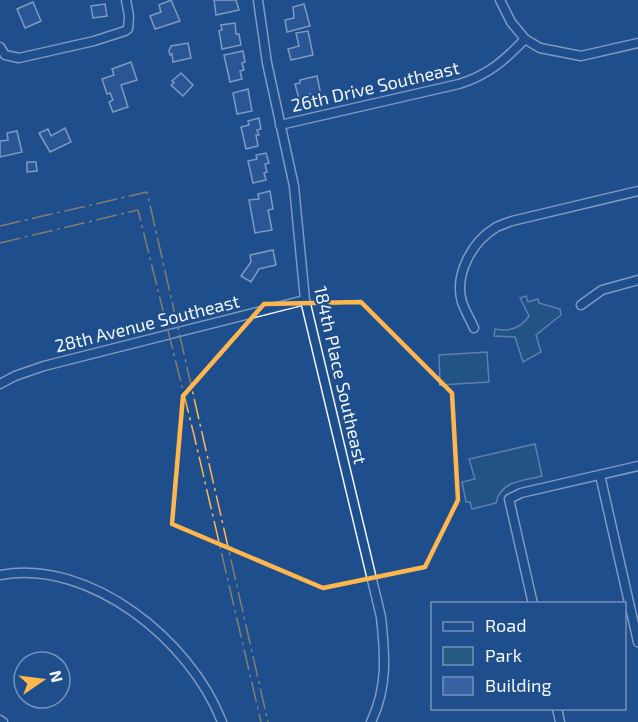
<svg xmlns="http://www.w3.org/2000/svg" width="638" height="722" viewBox="0 0 638 722" font-family="'Exo 2',sans-serif">
	<style>
		.green { fill: #245a82; stroke: #a8bbd7; stroke-width: 1.5 }
		.building { fill: #3563a3; stroke: #f2f6ff; stroke-width: 1.5 }
		.lines { fill: none; stroke-linecap: round; stroke-linejoin: round }
		.minor-casing { stroke: #f2f6ff; stroke-width: 11 }
		.minor { stroke: #1f4e8c; stroke-width: 8 }
		.power { stroke: #ffb74d; stroke-width: 1.5; stroke-dasharray: 21 4.5 3 4.5; stroke-linecap: butt }
		.marked { fill: none; stroke: #ffb74d; stroke-width: 4.5; stroke-linejoin: round }
		.labels { text-anchor: middle; dominant-baseline: central; stroke-width: 4.5; stroke-linejoin: round; paint-order: stroke }
		.street-label { font-size: 18px; fill: #f2f6ff; stroke: #1f4e8c }
	</style>
	<rect width="100%" height="100%" fill="#1f4e8c"/>
	<!-- green -->
	<g class="green">
		<path d="M526,296L528,302L538,299L539,303L560,309L561,315L536,335L541,352L523,362L515,337L494,336L495,329C509,332 521,328 529,316L520,298Z"/>
		<path d="M487,352L489,382L440,385L439,355Z"/>
		<path d="M535,444L542,476C524,481 501,480 496,503L472,509L470,502H466L462,482L475,479L469,459Z"/>
	</g>
	<!-- building -->
	<g class="building">
		<path d="M171,0L180,21L155,29L150,16L161,12L159,5Z"/>
		<path d="M214,0H236L239,10L216,15Z"/>
		<path d="M33,2L41,21L25,28L17,9Z"/>
		<path d="M105,4L107,16L93,18L91,6Z"/>
		<path d="M304,4L310,26L287,32L285,20L294,18L293,7Z"/>
		<path d="M235,23L236,34H239L241,45L222,49L219,31L222,30L221,25Z"/>
		<path d="M308,31L313,55L291,60L288,49L299,46L296,33Z"/>
		<path d="M188,43L191,58L173,62L172,54L170,55L169,51L171,46Z"/>
		<path d="M243,51L245,62L242,63L244,70L240,71L242,79L230,82L224,55Z"/>
		<path d="M131,62L137,80L121,85L128,107L113,112L109,102L113,100L110,93L107,94L102,79L114,75L112,69Z"/>
		<path d="M181,73L193,85L183,96L171,85L174,83L172,81Z"/>
		<path d="M317,76L321,95L310,97V94L299,99L295,84L300,83V80Z"/>
		<path d="M248,89L252,111L237,114L233,93Z"/>
		<path d="M259,118L261,129L257,130L259,135H256L258,146L246,149L241,127L249,125L248,121Z"/>
		<path d="M65,128L71,142L50,152L39,133L48,129L51,136Z"/>
		<path d="M17,131L22,152L0,157V141L8,140L7,133Z"/>
		<path d="M266,153L269,163L265,164L267,172L264,173L266,180L253,183L248,161L257,159L256,155Z"/>
		<path d="M27,162H36L37,171L27,172Z"/>
		<path d="M270,191L273,209L268,210L272,230L255,233L249,200L259,199L258,194Z"/>
		<path d="M273,250L276,265L259,269L251,282L241,276L251,262L250,255Z"/>
	</g>
	<g class="lines">
		<defs>
			<g id="minor">
				<path d="M258,0L267,63L294,186L305,300L381,617C385,654 388,687 371,722"/>
				<path d="M500,0L511,22L525,39L540,48L581,56L638,43"/>
				<path d="M0,47L5,55L19,58L94,41L125,31L128,29L129,16L126,0"/>
				<path d="M280,125L459,84C488,75 504,61 525,39"/>
				<path d="M581,305L602,290L638,280"/>
				<path d="M474,328C470,319 465,311 462,302C454,275 472,242 495,228C500,225 507,223 512,221L638,191"/>
				<path d="M0,384L15,376L44,366L305,300"/>
				<path d="M600,475L638,642"/>
				<path d="M0,575C90,558 191,641 222,722"/>
				<path d="M533,604L509,499L521,493L638,466"/>
				<path d="M557,708L560,722"/>
				<path d="M0,720L3,722"/>
			</g>
		</defs>
		<!-- minor casing -->
		<use href="#minor" class="minor-casing"/>
		<!-- minor -->
		<use href="#minor" class="minor"/>
		<!-- power -->
		<g class="power">
			<path d="M0,226L147,192L268,722"/>
			<path d="M0,243L138,210L194,435L261,722"/>
		</g>
	</g>
	<!-- marked area -->
	<path d="M0 0H638V722H0ZM361,302L452,393L458,500L425,567L323,588L172,524L183,396L264,304Z" fill="#1f4e8c" fill-opacity=".55" fill-rule="evenodd"/>
	<path class="marked" d="M361,302L452,393L458,500L425,567L323,588L172,524L183,396L264,304Z"/>
	<g class="labels">
		<!-- street labels -->
		<g class="street-label">
			<text transform="translate(375 86) rotate(-13)">26th Drive Southeast</text>
			<text transform="translate(147 323) rotate(-14)">28th Avenue Southeast</text>
			<text transform="translate(341 375) rotate(77)">184th Place Southeast</text>
		</g>
	</g>
	<!-- legend -->
	<rect x="431" y="602" width="195" height="108" fill="#1f4e8c" stroke="#7391ba" stroke-width="1.5"/>
	<rect x="443" y="622" width="30" height="9" fill="#1f4e8c" stroke="#7391ba" stroke-width="1.5"/>
	<text x="485" y="632" font-size="18" fill="#f2f6ff">Road</text>
	<rect x="443" y="647" width="30" height="18" fill="#245a82" stroke="#7391ba" stroke-width="1.5"/>
	<text x="485" y="662" font-size="18" fill="#f2f6ff">Park</text>
	<rect x="443" y="677" width="30" height="18" fill="#3563a3" stroke="#7391ba" stroke-width="1.5"/>
	<text x="485" y="692" font-size="18" fill="#f2f6ff">Building</text>
	<!-- north arrow -->
	<g transform="translate(42 680) rotate(76)"><circle r="28" fill="#1f4e8c" stroke="#7391ba" stroke-width="1.5"/>
	<path d="M0-4.5L10 22L0 15L-10 22Z" fill="#ffb74d"/>
	<text y="-9" font-size="16" font-weight="bold" text-anchor="middle" fill="#f2f6ff">N</text>
	</g>
</svg>
